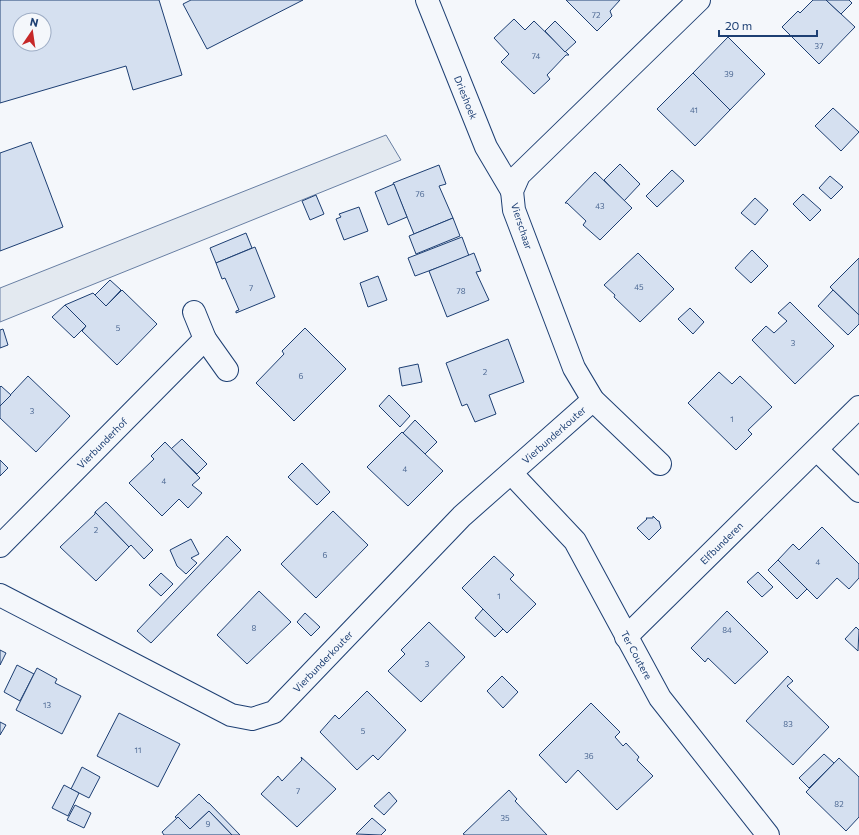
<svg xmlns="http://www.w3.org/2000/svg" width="859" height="835" viewBox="0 0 859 835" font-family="Commissioner,sans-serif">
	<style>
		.green { fill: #e3e9f0; stroke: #687fa3 }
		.building { fill: #d5e0f0; stroke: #1d3f73; fill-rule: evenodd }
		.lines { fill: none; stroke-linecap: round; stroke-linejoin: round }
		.minor-casing { stroke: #1d3f73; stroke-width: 24 }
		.minor { stroke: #f4f7fb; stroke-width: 22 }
		.labels { text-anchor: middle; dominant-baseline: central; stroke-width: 3; stroke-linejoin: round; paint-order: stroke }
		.number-label { font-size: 8px; fill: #4b6792 }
		.street-label { font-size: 10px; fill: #1d3f73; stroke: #f4f7fb }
	</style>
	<rect width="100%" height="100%" fill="#f4f7fb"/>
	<!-- green -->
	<path class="green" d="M386,135L401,160L0,322V288Z"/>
	<!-- building -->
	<g class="building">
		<path d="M0,0H159L182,75L133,90L126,66L0,103ZM20,20H44V44H20Z"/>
		<path d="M191,0H303L207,49L183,4Z"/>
		<path d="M566,0H620L610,11L612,16L597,31Z"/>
		<path d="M813,0H826L855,27L819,64L782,27L798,11L800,13Z"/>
		<path d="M826,0H849L852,3L841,14Z"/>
		<path d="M514,19L525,30L534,21L569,55H566L547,75L550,79L534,94L501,62L509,54L494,38Z"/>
		<path d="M555,21L576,42L565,52L545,31Z"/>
		<path d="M728,37L765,74L730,110L693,73Z"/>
		<path d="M693,73L730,110L695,146L657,109Z"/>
		<path d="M833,108L859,132L841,151L815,126Z"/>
		<path d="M31,142L63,227L0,251V153Z"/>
		<path d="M620,164L640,184L624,201L604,180Z"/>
		<path d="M439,165L446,184L439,186L453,218L414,234L393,183Z"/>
		<path d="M672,170L684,181L657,207L646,196Z"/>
		<path d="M595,172L632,208L600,240L583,225L586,221L567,203H565Z"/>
		<path d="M830,176L843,187L831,199L819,188Z"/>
		<path d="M394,184L407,217L388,225L375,192Z"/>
		<path d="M803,194L821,210L810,221L793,204Z"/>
		<path d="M316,195L324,214L310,220L302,201Z"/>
		<path d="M755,198L768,210L755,225L741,213Z"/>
		<path d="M359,207L368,231L344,240L336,219L341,217L339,214Z"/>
		<path d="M453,218L460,236L416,254L409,236Z"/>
		<path d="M246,233L252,248L216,263L210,248Z"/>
		<path d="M462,237L469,256L415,276L408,258Z"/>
		<path d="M255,247L275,297L236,313V311L239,310L225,278L222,279L216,263Z"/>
		<path d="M752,250L768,266L751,283L735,268Z"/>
		<path d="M474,253L481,271L476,272L489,300L447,317L429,271Z"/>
		<path d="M638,253L674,289L640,322L614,297L615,295L604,285Z"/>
		<path d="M859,258V315L830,287Z"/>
		<path d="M378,276L387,300L368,307L360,283Z"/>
		<path d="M110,280L121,290L106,306L95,295Z"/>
		<path d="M122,290L157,324L117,365L82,331L86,326L65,305L93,293L106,306Z"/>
		<path d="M833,290L859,315V324L848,335L818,306Z"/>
		<path d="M790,302L834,346L795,384L752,340L766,326L774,333L787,321L778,313Z"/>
		<path d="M65,305L86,326L74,338L52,317Z"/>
		<path d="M690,308L704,322L693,334L678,319Z"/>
		<path d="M305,328L346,369L294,421L256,383L284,354L282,351Z"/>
		<path d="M3,329L8,345L0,348V330Z"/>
		<path d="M508,339L524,382L489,395L496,414L475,422L467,404L462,406L446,363Z"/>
		<path d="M418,364L422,382L402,386L399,368Z"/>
		<path d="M719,372L732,384L740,376L772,407L748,430L752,434L736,450L688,403Z"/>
		<path d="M28,376L70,416L36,452L0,418V406Z"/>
		<path d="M1,386L11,395L0,406V387Z"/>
		<path d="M389,395L410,416L400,427L379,406Z"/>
		<path d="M415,420L437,442L425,454L403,433Z"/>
		<path d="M402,432L443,471L408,506L367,467Z"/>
		<path d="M182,439L207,464L197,474L171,449Z"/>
		<path d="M165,442L200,478L192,485L202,493L188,508L179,499L162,516L129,483L154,459L151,456Z"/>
		<path d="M0,460L8,468L0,476Z"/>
		<path d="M302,463L330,492L317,505L288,477Z"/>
		<path d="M106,502L153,550L144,559L131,545L129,547L95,512Z"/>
		<path d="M333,511L368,545L316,598L281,564Z"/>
		<path d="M95,512L129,547L96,581L60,547L95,514Z"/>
		<path d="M653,516L658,521H659L661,528L649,540L637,528L647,519L646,518H653Z"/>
		<path d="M822,527L859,564V578L849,589L837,578L817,599L778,560L793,544L799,550Z"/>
		<path d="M227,536L241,550L151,643L137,631Z"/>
		<path d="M191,539L199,554L191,558L197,563L186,574L177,566L170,550Z"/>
		<path d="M494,556L514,575L510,579L536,604L507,633L462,588Z"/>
		<path d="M778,560L807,589L797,599L768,570Z"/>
		<path d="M758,572L773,587L762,597L747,582Z"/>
		<path d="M161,573L173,584L161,596L149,585Z"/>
		<path d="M259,591L291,622L247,664L217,635Z"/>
		<path d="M483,609L503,629L495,637L475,618Z"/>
		<path d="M727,611L768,652L735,684L708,658L705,662L691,648Z"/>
		<path d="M305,613L320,627L311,636L297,622Z"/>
		<path d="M429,622L465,657L421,702L388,671L405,654L401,650Z"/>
		<path d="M856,627L859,630L858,651L845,639Z"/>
		<path d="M0,650L6,653L0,665Z"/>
		<path d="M17,665L34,674L20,701L4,692Z"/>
		<path d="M37,668L57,679L55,683L81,696L62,734L16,710Z"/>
		<path d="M502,676L518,692L503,708L487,691Z"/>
		<path d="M788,676L793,681L787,686L829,727L793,765L746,721Z"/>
		<path d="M367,691L406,730L378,760L373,755L357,770L320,732L335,715L339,719Z"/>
		<path d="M591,703L620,732L615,737L623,746L626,743L639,757L637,760L653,776L617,810L578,770L566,783L539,755Z"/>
		<path d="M119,713L180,744L158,787L97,756Z"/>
		<path d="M0,722L6,725L0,735Z"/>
		<path d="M824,754L834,763L809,788L799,778Z"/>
		<path d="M301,757L336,789L297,827L261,794L278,776L282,781L302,760Z"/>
		<path d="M839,758L859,777V817L846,831L806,792Z"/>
		<path d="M82,767L100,777L89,798L71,789Z"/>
		<path d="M64,785L79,793L68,816L52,808Z"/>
		<path d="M509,790L517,799L515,801L547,835H465L463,834Z"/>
		<path d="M389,792L397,801L384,815L374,806Z"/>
		<path d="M199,794L208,803H209L240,835H232L209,811L190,829L175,817Z"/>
		<path d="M75,805L91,813L84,828L67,820Z"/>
		<path d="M209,811L232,835H164L162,832L178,817L190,829Z"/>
		<path d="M372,818L386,830L381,835L356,834Z"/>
	</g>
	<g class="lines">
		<defs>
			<g id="minor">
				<path id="s1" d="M427,0L486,147L512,191"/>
				<path d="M194,312L205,339L227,370"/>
				<path d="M817,450L859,491"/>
				<path d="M660,464L593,400L574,368L514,210L512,191L519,175L699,0"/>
				<path id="s2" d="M511,473L575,541L660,698L768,835"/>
				<path id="s3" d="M0,546L205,339"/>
				<path id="s4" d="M0,595L231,715L252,719L274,712L462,516L593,400"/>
				<path id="s5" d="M626,637L859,407"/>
			</g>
		</defs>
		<!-- minor casing -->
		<use href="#minor" class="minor-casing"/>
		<!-- minor -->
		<use href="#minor" class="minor"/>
	</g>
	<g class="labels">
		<!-- number labels -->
		<g class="number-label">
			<text x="596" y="15">72</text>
			<text x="819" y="46">37</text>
			<text x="536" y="56">74</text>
			<text x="729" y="74">39</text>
			<text x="694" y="110">41</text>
			<text x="420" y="194">76</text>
			<text x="600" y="206">43</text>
			<text x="639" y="287">45</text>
			<text x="251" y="288">7</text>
			<text x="461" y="291">78</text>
			<text x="118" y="328">5</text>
			<text x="793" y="343">3</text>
			<text x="485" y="372">2</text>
			<text x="301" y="376">6</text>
			<text x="32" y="411">3</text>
			<text x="732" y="419">1</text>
			<text x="405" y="469">4</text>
			<text x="164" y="481">4</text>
			<text x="96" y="530">2</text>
			<text x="325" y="555">6</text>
			<text x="818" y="562">4</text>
			<text x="499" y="596">1</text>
			<text x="254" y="628">8</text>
			<text x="727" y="630">84</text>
			<text x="427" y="664">3</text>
			<text x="47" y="705">13</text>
			<text x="788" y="724">83</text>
			<text x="363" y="731">5</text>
			<text x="138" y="750">11</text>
			<text x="589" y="756">36</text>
			<text x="298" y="791">7</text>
			<text x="839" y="804">82</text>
			<text x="505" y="818">35</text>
			<text x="208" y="824">9</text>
		</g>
		<!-- street labels -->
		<g class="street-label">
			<text stroke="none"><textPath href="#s1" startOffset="105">Drieshoek</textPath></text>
			<text transform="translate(522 226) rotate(72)">Vierschaar</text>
			<text stroke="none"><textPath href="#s4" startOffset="699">Vierbunderkouter</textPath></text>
			<text stroke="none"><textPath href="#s3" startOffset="145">Vierbunderhof</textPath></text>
			<text stroke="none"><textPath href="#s5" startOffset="134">Elfbunderen</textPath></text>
			<text stroke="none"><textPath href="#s2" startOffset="223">Ter Coutere</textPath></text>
			<text stroke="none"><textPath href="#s4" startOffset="375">Vierbunderkouter</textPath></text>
		</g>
	</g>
	<!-- north arrow -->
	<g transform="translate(32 32) rotate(13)"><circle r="19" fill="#f4f7fb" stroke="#9eadc5"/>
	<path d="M0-3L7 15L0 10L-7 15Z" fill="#c62828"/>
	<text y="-6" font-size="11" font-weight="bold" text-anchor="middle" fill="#1d3f73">N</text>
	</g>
	<!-- scale -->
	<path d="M719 30v6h98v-6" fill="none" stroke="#1d3f73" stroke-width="2"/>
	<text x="725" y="30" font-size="12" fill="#1d3f73" stroke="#f4f7fb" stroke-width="3" paint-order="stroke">20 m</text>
</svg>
